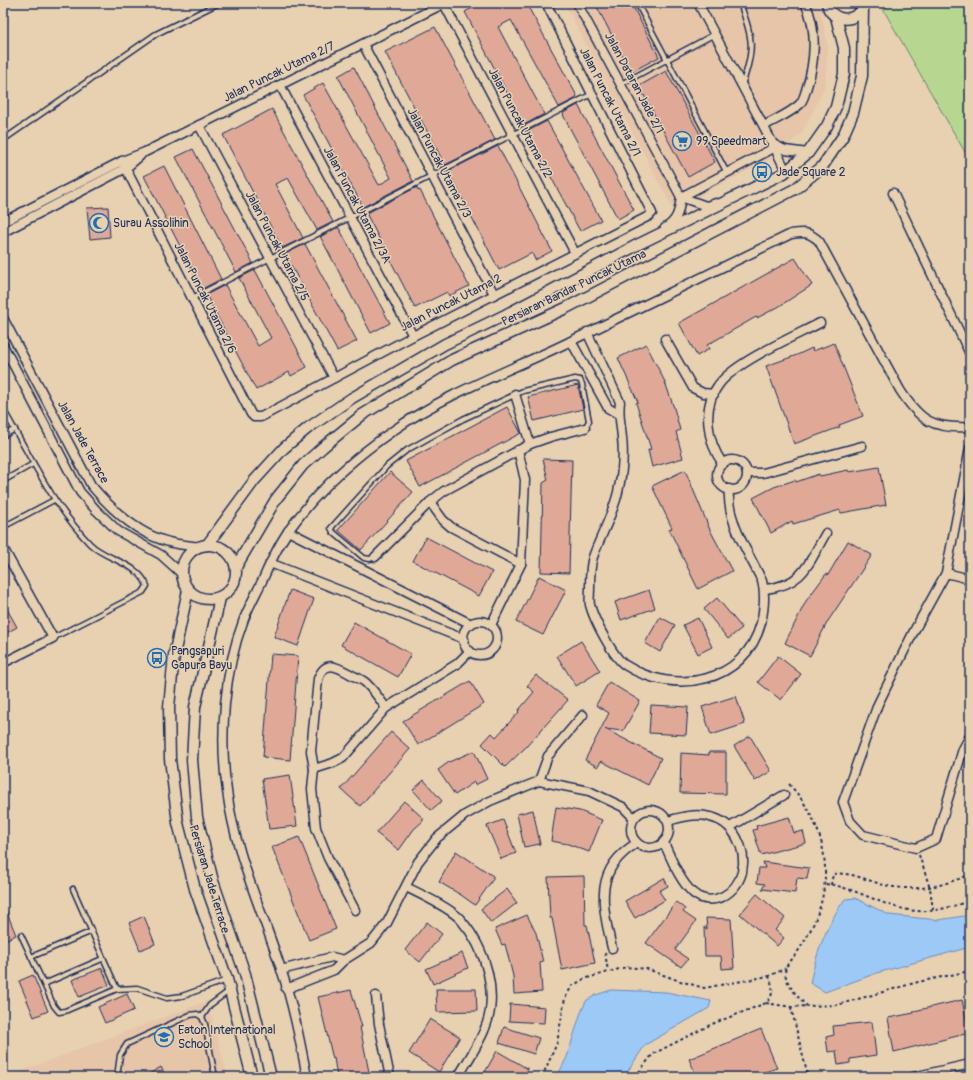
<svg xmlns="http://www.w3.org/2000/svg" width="973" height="1080" viewBox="0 0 973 1080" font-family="Pangolin,sans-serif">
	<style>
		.built { fill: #e6c5a9 }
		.green { fill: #b7d68f; stroke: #698276 }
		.water { fill: #9dc9f7; stroke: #698bba }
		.building { fill: #e0a997; stroke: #1b2f5e }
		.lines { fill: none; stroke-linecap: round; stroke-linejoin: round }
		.service-casing { stroke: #1b2f5e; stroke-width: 7 }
		.minor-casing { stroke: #1b2f5e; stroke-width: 11 }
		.tertiary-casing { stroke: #1b2f5e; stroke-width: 13 }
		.path { stroke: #1b2f5e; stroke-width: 2; stroke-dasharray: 3 3; stroke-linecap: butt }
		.service { stroke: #e8d1b1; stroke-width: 4 }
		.minor { stroke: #e8d1b1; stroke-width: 8 }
		.tertiary { stroke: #e8d1b1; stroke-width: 10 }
		.labels { text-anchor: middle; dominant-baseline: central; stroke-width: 3; stroke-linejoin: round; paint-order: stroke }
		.street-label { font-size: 12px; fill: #1b2f5e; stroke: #e8d1b1 }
		.poi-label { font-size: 12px; fill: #1b2f5e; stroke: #e8d1b1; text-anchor: start }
	</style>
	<rect width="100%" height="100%" fill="#e8d1b1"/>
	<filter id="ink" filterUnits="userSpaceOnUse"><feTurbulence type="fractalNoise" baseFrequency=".025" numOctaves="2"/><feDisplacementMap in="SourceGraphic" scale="8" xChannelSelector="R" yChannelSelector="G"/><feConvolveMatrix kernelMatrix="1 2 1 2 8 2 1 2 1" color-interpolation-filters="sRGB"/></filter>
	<g filter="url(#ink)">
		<!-- built -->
		<g class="built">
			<path d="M564,3H819L828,47L825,87L802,133L771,159L673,209Z"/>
			<path d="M207,1001L228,1077H18L16,1073Z"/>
		</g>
		<!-- green -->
		<path class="green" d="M894,3H970V161L883,9Z"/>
		<!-- water -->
		<g class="water">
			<path d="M855,898L889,915L938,920L970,915V947L877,973L825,992L810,983C816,954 827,923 845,899Z"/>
			<path d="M611,990L666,992L711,1001L709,1008L645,1045L624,1077H557L567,1057L580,1015L586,1001L596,995Z"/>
		</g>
		<!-- building -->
		<g class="building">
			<path d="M481,3H526L577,96L575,99L559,107L511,20L498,27L544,114L524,125L465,12Z"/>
			<path d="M595,3H631L659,57L631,72Z"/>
			<path d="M435,27L495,140L445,165L385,52Z"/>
			<path d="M354,67L413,181L363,207L303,95L323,83L379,185L391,178L338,76Z"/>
			<path d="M666,71L715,162L688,177L639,86Z"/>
			<path d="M578,105L634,210L618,219L564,117L563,113Z"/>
			<path d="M272,109L333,222L317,230L288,178L275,184L303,238L282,248L223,135Z"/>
			<path d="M547,121L601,220L580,231L529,136H530L528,131Z"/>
			<path d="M498,146L552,251L535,260L532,253L499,270L448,171Z"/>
			<path d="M193,149L253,263L236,272L176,157Z"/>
			<path d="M164,166L221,279L202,289L144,176Z"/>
			<path d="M417,187L418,191L420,190L469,286L449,296L447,292L415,308L367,215V213Z"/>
			<path d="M108,207L110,237L90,239L87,208Z"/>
			<path d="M336,228H339L390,323L371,333L321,238L320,237Z"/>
			<path d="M305,244L357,341L337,351L285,254Z"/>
			<path d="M795,258L812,285L778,307L757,318L756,317L707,345L709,349L697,356L679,323Z"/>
			<path d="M255,270L307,367L291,376L289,372L256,390L206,295L225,285L258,346L271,338L239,278Z"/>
			<path d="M834,343L863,416L839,425L840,427L794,444L766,366L797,355L812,348L813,351Z"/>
			<path d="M646,344L665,382L674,408L680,430L676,432L683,458L652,467L648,450L651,449L636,403L638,402L618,358Z"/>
			<path d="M578,385L583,409L534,421L528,397Z"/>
			<path d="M507,407L521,433L420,487L406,461Z"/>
			<path d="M543,459L572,460L569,573L541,572L543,483L548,480Z"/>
			<path d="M879,467L886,505L841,513L840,510L793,524L792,521L771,533L753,498L774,487L795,480L796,482L819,474L820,476L848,470L849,472Z"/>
			<path d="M685,470L710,530L732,571L698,589L669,529L672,528L652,486Z"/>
			<path d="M390,472L413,492L361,550L338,530Z"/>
			<path d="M426,537L492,572L479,596L413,561Z"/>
			<path d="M848,541L872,555L828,621L810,656L785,643L806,601L826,574L828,575Z"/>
			<path d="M539,576L566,590L543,635L516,622Z"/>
			<path d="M290,590L314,599L298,646L274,637Z"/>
			<path d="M649,590L655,608L621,620L615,602Z"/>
			<path d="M717,598L742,628L728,639L704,609Z"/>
			<path d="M3,602L17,627L3,635Z"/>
			<path d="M660,617L675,625L660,652L645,643Z"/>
			<path d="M698,618L712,647L698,654L683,625Z"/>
			<path d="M354,622L411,654L398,677L341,645Z"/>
			<path d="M581,641L600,671L576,686L557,656Z"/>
			<path d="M271,654L298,656L290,760L263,757Z"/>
			<path d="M778,656L801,674L781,700L758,682Z"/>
			<path d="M536,675L568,700L525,748L505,767L482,744L492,733L496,737L519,712L518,711L534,692L527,686Z"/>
			<path d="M470,681L484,704L418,745L403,721Z"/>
			<path d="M609,682L640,701L623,731L605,729L661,758L648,785L601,761L598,767L585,760L609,713L596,705Z"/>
			<path d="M736,696L745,724L711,735L702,707Z"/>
			<path d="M651,705L688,707L686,735L649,733Z"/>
			<path d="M391,732L410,749L360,806L341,789Z"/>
			<path d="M750,736L771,771L755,781L734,746Z"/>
			<path d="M474,751L487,779L475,785L474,782L455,795L438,770L449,762Z"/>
			<path d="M709,752H726V794L680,793L681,753L709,755Z"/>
			<path d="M290,775L297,826L269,829L262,779Z"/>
			<path d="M424,780L442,801L431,810L413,790Z"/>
			<path d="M404,801L423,818V821L414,829L399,850L376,833Z"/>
			<path d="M556,807L580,811L602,820L589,852L568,844L551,841Z"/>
			<path d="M533,810L540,844L524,847L517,814Z"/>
			<path d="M789,817L794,833L803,831L806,843L761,855L753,830L757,829L756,826Z"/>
			<path d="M503,820L516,853L501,859L487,826Z"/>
			<path d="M299,837L336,929L309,940L272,847Z"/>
			<path d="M456,851L493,876V879L475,905L461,895L439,882Z"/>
			<path d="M763,862L809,868L807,879L797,878L795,893L762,889L765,884L757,883L759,868H765Z"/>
			<path d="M584,876L585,925H587L595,963L562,970L552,918H550L548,877Z"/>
			<path d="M664,878L668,886L659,891L665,900L635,918L625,901Z"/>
			<path d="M507,889L517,903L491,923L481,909Z"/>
			<path d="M757,894L785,918L775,930L784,938L777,946L740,914Z"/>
			<path d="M676,902L685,909L683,912L696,921L675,950L688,959L681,967L646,943Z"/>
			<path d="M3,903L16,935L3,941Z"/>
			<path d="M527,915L536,933L543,962L540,963L542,992L514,994L513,976L505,944L502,945L495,929Z"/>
			<path d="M144,916L155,944L140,950L129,923Z"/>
			<path d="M706,918L731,919L734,968L722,969L721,956H705L704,927L707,929Z"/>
			<path d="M427,922L442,934L420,962L405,950Z"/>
			<path d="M462,953L468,968L433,984L426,969Z"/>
			<path d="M102,968L109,985L79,997L72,980Z"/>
			<path d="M33,975L48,1011L34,1017L19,981Z"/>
			<path d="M436,989H476L477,1011L437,1012Z"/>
			<path d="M351,990L362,1027H360L370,1077H337L334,1058L333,1059L318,997Z"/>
			<path d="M127,994L134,1010L105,1023L98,1007Z"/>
			<path d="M962,1000L969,1033L894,1052L888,1018L914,1013V1011Z"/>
			<path d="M510,1004L545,1007L544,1023L509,1021Z"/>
			<path d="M430,1019L460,1037L439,1072L409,1053Z"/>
			<path d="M872,1022L876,1055L850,1059V1063L838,1065L836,1051L828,1052L826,1037L834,1035L833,1026Z"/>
			<path d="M504,1027L539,1038L534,1054L499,1043Z"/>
			<path d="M761,1029L777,1068L750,1077H697L689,1059Z"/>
			<path d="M497,1051L528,1069L524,1077H482Z"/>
			<path d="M161,1067L166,1077H144Z"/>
		</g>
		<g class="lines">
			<defs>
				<g id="service">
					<path d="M637,3L727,173"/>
					<path d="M740,3C753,39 755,48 742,85"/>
					<path d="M621,84L715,34"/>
					<path d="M3,140L156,34L219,3"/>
					<path d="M192,298L592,94"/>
					<path d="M3,409C31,457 51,503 90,544C106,560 139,563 147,586L143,592L53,638"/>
					<path d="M3,436L15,429"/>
					<path d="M3,481L33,464"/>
					<path d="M3,527L54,500"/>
					<path d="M375,557L370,559L364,558L333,532L331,528L387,466L407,450L463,419L523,391L575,379L580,380L582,384L589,421L585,428"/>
					<path d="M73,889L117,989"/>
					<path d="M21,935L54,1006L59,1012L65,1011L117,989L137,988L167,998L182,996L227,980"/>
					<path d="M31,957L90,932"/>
					<path d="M44,984L102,959"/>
					<path d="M202,1017L210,1005L229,991"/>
					<path d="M117,1077L120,1055L127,1044L190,1015L197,1014L202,1017L205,1024L215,1077"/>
				</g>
				<g id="minor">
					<path d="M577,3L681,197"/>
					<path d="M698,3L773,144L784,167V173"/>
					<path d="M444,4L575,253"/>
					<path d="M363,44L494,294"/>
					<path d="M280,85L413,336"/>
					<path d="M199,125L334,378"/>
					<path d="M764,126C776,119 791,113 800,104C803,100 805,94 806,90C815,63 818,29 805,3"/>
					<path d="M773,144L785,150L808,153"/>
					<path d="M122,161L251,414L254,417H261L413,336L649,216L652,213L546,3"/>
					<path d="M893,193L970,354"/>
					<path d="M681,197L770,150L773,144"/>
					<path d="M681,197L706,206L716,203"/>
					<path d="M3,222L122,161L145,152L445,3"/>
					<path d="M665,228C678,220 679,211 681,197"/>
					<path d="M3,232L126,168L140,156"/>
					<path d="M3,318L91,485C111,509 137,534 169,542C178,545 189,545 199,547"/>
					<path d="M587,332L620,402C618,416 621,424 622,438C624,455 622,475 618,492C613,514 601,535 593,557C590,566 590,578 590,587C590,593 589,600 590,605C594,620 613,657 625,665C674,696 745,684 761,623C764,609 766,595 762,581C749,553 726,521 729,489"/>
					<path d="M665,339L693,388L703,393L714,394"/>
					<path d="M571,341L608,408L618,414"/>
					<path d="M3,345L80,492L96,510L118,531L161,555L182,574"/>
					<path d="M515,394L530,444"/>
					<path d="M970,448L946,573L914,631L878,704L843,802L850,821L863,835L916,848L936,839L963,749L970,736"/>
					<circle cx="732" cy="475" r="15"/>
					<path d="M723,464C707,442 701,406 720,383C738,361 793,337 820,323"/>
					<path d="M747,473H763L862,446"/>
					<path d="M430,502L443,520L451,527L521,564"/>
					<path d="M288,531L471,624"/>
					<path d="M3,548L53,638L3,663"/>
					<path d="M375,557L430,502L444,491L530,444L550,437L585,428"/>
					<path d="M270,563L464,639"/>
					<path d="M946,573L970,579"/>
					<path d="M765,589C804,585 808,564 826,533"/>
					<circle cx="480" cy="638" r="17"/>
					<path d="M491,625L521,564L525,480L518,450"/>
					<path d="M314,769L333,763L343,758L386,708L457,664L470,651"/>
					<path d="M539,781L548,756L583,715"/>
					<circle cx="650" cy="829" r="19"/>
					<path d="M730,827L784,795"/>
					<path d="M664,843C672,860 679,880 693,893C712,909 737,893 742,872C747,849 734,822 710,817C696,813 681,817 668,821"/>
					<path d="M406,887C420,894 451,908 461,920C486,949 500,995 484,1031C477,1047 467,1062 458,1077"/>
					<path d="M355,910L328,858L316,828L312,789L314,769L311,751L318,679C325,660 336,666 350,674C355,677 362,679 366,683C374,691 380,699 386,708"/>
					<path d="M612,948C602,905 593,869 637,843"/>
					<path d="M281,970L332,957L344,960"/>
					<path d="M286,989L334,970L344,960L371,943L387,923L418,862L437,838L465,815L490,801L539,781L589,791L623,807L634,818"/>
					<path d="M376,996L379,1024L390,1077"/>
					<path d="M307,1077C300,1041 293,1004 281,969C262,910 235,854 227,791C219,736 224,671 244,619C250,604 258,590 264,577C271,561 279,544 289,530C316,492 355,457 394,430C448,392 512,370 571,341C644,305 717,270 791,234C805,232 809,232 819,241L900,390C920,421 933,429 970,427"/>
					<path d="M913,1077L970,1064"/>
				</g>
				<g id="tertiary">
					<path d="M827,3C830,23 858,24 864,5"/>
					<circle cx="209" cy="572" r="27"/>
					<path d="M207,545L254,481L284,448L308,428L352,398L445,344L505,315L639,244L784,173L808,153L827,126L836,107L844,74V48L836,17"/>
					<path d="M236,567L276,499L303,465L323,447L362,415L452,360L566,308L795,189L822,167L843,136L853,113L862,76L863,7"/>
					<path d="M188,590L174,655L169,707L170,759L178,823L195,889L227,979L252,1077"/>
					<path d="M220,598L195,707L192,760L197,817L213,881L245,974L271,1077"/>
				</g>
			</defs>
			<!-- service casing -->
			<use href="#service" class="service-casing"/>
			<!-- minor casing -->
			<use href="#minor" class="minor-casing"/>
			<!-- tertiary casing -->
			<use href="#tertiary" class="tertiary-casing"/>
			<!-- path -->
			<g class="path">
				<path d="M789,784C827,825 836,880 811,929C806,939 800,949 793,958C791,961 787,964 786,968C781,979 800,1000 807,1006L837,1005L918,982L970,971"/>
				<path d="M919,855L930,888L933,910"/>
				<path d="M826,884C861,888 892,914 928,911C942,910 956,905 970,901"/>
				<path d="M831,885L833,874C855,871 874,885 895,887C926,891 942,885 970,875"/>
				<path d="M605,953L608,971"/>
				<path d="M766,1003L791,1007L807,1006"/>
				<path d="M791,1007L808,1077"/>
				<path d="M542,1077L557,1043L565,998L572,986L584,979L626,967L647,969L677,980L704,988L769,976L786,968"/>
				<path d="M635,1077L653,1054L712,1024L766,1003C775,994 773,987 769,976"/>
			</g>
			<!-- service -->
			<use href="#service" class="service"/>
			<!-- minor -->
			<use href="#minor" class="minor"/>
			<!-- tertiary -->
			<use href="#tertiary" class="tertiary"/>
		</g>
	</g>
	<!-- icons -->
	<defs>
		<symbol id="supermarket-ring" viewBox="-11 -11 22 22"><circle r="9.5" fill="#e8d1b1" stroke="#1f6fb2" stroke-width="1.5"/><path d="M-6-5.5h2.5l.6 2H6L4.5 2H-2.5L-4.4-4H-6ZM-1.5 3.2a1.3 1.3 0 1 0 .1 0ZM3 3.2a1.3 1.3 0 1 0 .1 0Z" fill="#1f6fb2"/></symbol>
		<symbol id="bus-ring" viewBox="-11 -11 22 22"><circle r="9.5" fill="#e8d1b1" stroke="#1f6fb2" stroke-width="1.5"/><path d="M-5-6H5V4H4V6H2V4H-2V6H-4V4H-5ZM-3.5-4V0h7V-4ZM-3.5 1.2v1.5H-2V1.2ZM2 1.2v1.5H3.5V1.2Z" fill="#1f6fb2"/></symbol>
		<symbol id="mosque-ring" viewBox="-11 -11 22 22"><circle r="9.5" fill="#e8d1b1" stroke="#1f6fb2" stroke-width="1.5"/><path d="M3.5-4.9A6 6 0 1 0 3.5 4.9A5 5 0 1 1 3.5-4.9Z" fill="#1f6fb2"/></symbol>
		<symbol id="school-ring" viewBox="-11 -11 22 22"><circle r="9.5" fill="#e8d1b1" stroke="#1f6fb2" stroke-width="1.5"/><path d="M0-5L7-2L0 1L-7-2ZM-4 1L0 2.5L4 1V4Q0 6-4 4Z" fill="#1f6fb2"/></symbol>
	</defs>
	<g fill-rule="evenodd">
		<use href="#supermarket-ring" x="671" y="130" width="22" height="22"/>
		<use href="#bus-ring" x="751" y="161" width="22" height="22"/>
		<use href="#mosque-ring" x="88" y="212" width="22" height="22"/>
		<use href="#bus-ring" x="146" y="647" width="22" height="22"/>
		<use href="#school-ring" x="153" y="1026" width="22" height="22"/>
	</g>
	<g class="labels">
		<!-- street labels -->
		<g class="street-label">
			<text transform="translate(279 72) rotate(-26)">Jalan Puncak Utama 2/7</text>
			<text transform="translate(634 83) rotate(62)">Jalan Dataran Jade 2/1</text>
			<text transform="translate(610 102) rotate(63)">Jalan Puncak Utama 2/1</text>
			<text transform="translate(520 123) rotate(62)">Jalan Puncak Utama 2/2</text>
			<text transform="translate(439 163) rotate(62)">Jalan Puncak Utama 2/3</text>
			<text transform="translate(357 205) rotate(62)">Jalan Puncak Utama 2/3A</text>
			<text transform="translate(277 246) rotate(62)">Jalan Puncak Utama 2/5</text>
			<text transform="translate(574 288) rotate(-26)">Persiaran Bandar Puncak Utama</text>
			<text transform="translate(205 298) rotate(63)">Jalan Puncak Utama 2/6</text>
			<text transform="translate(451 303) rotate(-27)">Jalan Puncak Utama 2</text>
			<text transform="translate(83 442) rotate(61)">Jalan Jade Terrace</text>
			<text transform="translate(209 879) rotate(73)">Persiaran Jade Terrace</text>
		</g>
		<!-- poi labels -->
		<g class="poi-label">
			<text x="696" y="141">99 Speedmart</text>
			<text x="776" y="172">Jade Square 2</text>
			<text x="113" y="223">Surau Assolihin</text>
			<text x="171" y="651">Pangsapuri<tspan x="171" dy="14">Gapura Bayu</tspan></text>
			<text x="178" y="1030">Eaton International<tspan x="178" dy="14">School</tspan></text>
		</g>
	</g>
	<!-- margin -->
	<rect width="973" height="1080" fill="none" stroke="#e8d1b1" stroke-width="16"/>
	<rect x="8" y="8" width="957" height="1064" fill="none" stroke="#1b2f5e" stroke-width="1.5" filter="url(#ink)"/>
</svg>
